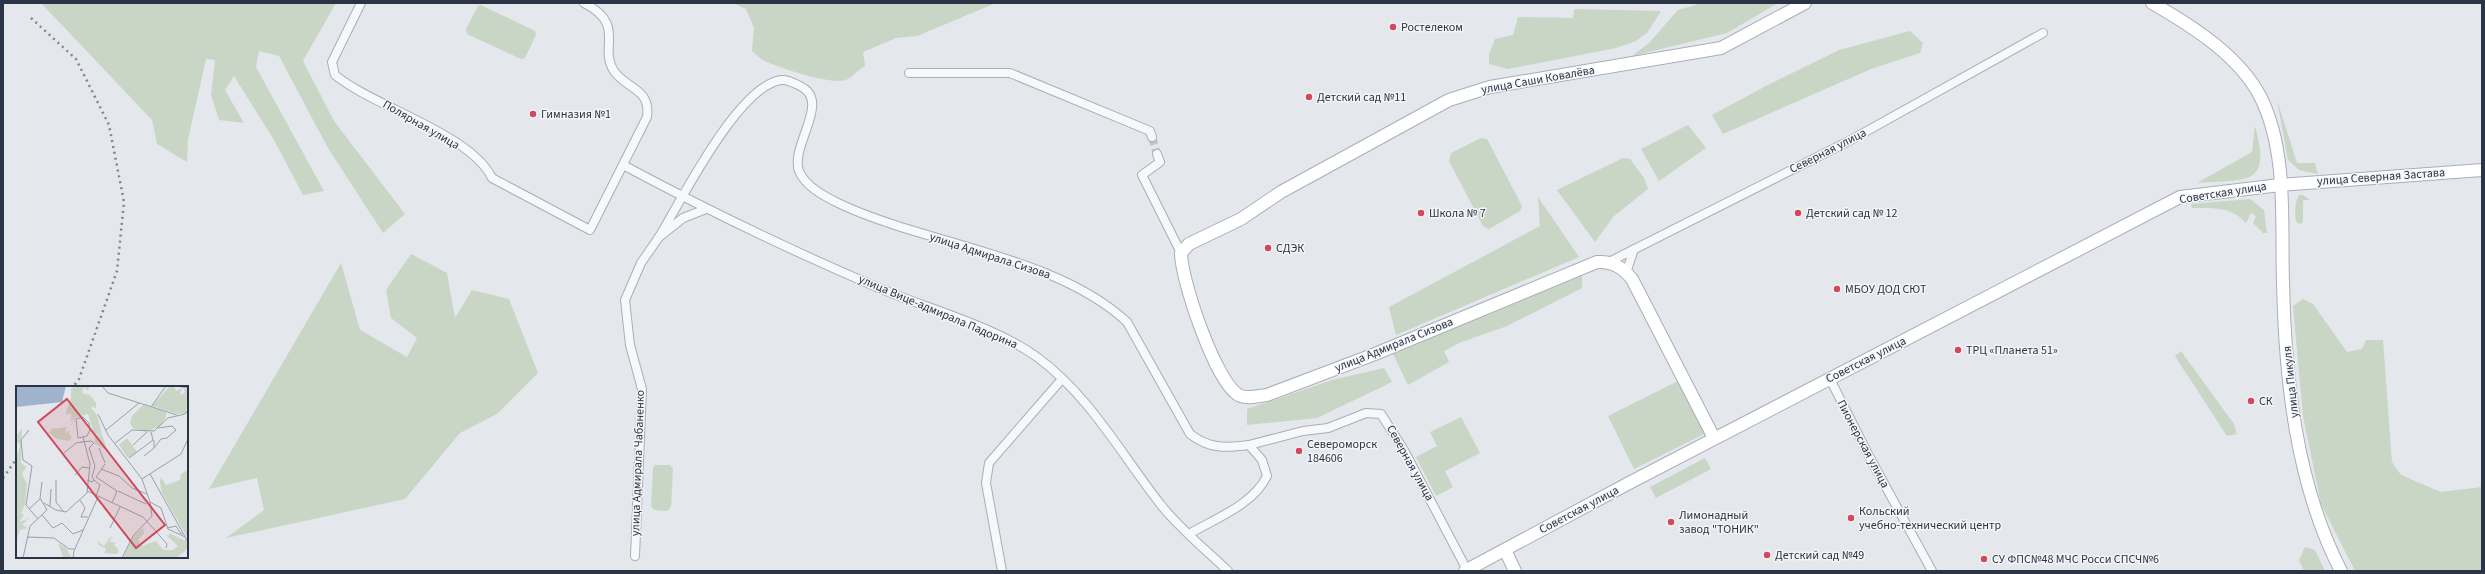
<svg xmlns="http://www.w3.org/2000/svg" width="2485" height="574" viewBox="0 0 2485 574" font-family="'Source Sans 3',sans-serif">
	<style>
		.green { fill: #c9d6c5 }
		.lines { fill: none; stroke-linecap: round; stroke-linejoin: round }
		.street-tunnel { stroke: #bfc3cb; stroke-width: 8; stroke-dasharray: 8 4; stroke-linecap: butt }
		.street-casing { stroke: #a9aeb7; stroke-width: 10 }
		.secondary-casing { stroke: #a9aeb7; stroke-width: 14 }
		.street { stroke: #f7f8fa; stroke-width: 8 }
		.secondary { stroke: #fff; stroke-width: 12 }
		.rail { stroke: #7d8696; stroke-width: 2.5; stroke-dasharray: 2 4; stroke-linecap: butt }
		.poi-dot { fill: #d1495b; stroke: #f4f6f9; stroke-width: 1.5 }
		.labels { text-anchor: middle; dominant-baseline: central; stroke-width: 3; stroke-linejoin: round; paint-order: stroke }
		.poi-label { font-size: 12px; fill: #2b3445; stroke: #f4f6f9; text-anchor: start }
		.street-label { font-size: 12px; fill: #2b3445; stroke: #f4f6f9 }
		.inset-road { fill: none; stroke: #9a9fa9; stroke-width: 1 }
		.view { fill: #d1495b; fill-opacity: 0.15; stroke: #d1495b; stroke-width: 2 }
		.inset-edge { fill: none; stroke: #2b3445; stroke-width: 2 }
	</style>
	<rect width="100%" height="100%" fill="#e4e7ec"/>
	<!-- green -->
	<g class="green">
		<path d="M41,3H336L303,61L334,121L405,214L383,233L328,148L279,56L259,51L256,67L324,191L303,195L274,140L234,76L225,90L244,123L219,120L211,95L215,60L206,59L188,139L187,162L157,144L152,120Z"/>
		<path d="M733,3H996L917,36L896,38L863,52L865,66C856,71 854,76 848,79C835,87 781,68 767,62C761,60 756,54 752,51L754,28L746,9Z"/>
		<path d="M1702,3H1778L1727,33L1632,56L1649,43L1678,10Z"/>
		<path d="M481,5L535,31L536,35L525,58L521,59L467,34L466,29L478,6Z"/>
		<path d="M1574,9L1661,11L1647,33L1636,41L1616,48L1508,69L1489,64V54L1495,39L1513,35L1518,17L1573,18Z"/>
		<path d="M1910,31L1923,43L1920,53L1871,69L1723,134L1712,115L1764,87L1839,50Z"/>
		<path d="M2277,100L2297,163H2315L2318,174L2299,170L2288,160Z"/>
		<path d="M1688,125L1706,148L1659,181L1641,149Z"/>
		<path d="M2255,126C2272,187 2247,179 2197,183L2252,152Z"/>
		<path d="M1481,138L1487,139L1522,206L1520,211L1489,229L1483,226L1449,161L1451,153Z"/>
		<path d="M1623,158L1630,159L1644,178L1648,189L1614,216L1595,242L1557,190Z"/>
		<path d="M2299,195H2303L2310,200H2303V222L2300,224L2296,222C2295,213 2294,204 2299,195Z"/>
		<path d="M1538,197L1579,257L1396,335L1389,307L1540,226Z"/>
		<path d="M2250,199L2264,210L2267,233H2263L2253,223L2256,216L2251,213L2246,223C2231,206 2213,208 2192,208L2191,204Z"/>
		<path d="M411,254L447,273L455,318L472,290L509,299L538,373L497,414L460,433L405,499L226,538L264,510L257,478L209,489L341,263L360,330L407,357L417,338L391,318L386,290Z"/>
		<path d="M1582,276V288L1507,326L1459,343L1444,351L1449,362L1408,385L1392,352Z"/>
		<path d="M2303,299L2313,304L2347,352L2362,349L2366,340H2383L2392,462L2401,475L2441,492L2482,487V571H2355L2321,504L2303,416L2293,306Z"/>
		<path d="M2181,351L2234,424L2237,434L2227,436L2175,356Z"/>
		<path d="M1384,368L1392,382L1317,418L1247,425V409L1332,380Z"/>
		<path d="M1680,380L1706,433L1634,469L1608,416Z"/>
		<path d="M1461,417L1480,453L1445,471L1453,487L1436,496L1416,457L1437,446L1430,432Z"/>
		<path d="M1705,458L1711,469L1656,498L1650,487Z"/>
		<path d="M655,465H670L673,469L671,507L667,511L654,510L651,506L653,468Z"/>
		<path d="M2305,547L2315,550L2325,571H2304L2299,560Z"/>
	</g>
	<g class="lines">
		<!-- street-tunnel -->
		<path class="street-tunnel" d="M1152,137L1157,154"/>
		<defs>
			<g id="street">
				<path d="M361,3L332,62L335,75C374,107 471,134 492,178L590,230L647,117C651,88 626,89 614,71C598,47 627,25 584,3"/>
				<path d="M909,73H1010L1150,131L1152,137"/>
				<path d="M1157,154L1160,162L1142,175L1181,253"/>
				<path d="M623,165C709,211 796,253 886,291C933,310 997,328 1037,357C1090,396 1121,454 1161,505C1180,529 1206,550 1228,571"/>
				<path d="M659,237C681,201 738,86 781,80C788,79 794,83 800,86C832,101 790,145 799,171C805,186 824,196 838,203C926,245 1055,255 1127,322L1190,434C1209,449 1226,448 1249,445L1262,460L1267,476C1253,505 1216,518 1189,534"/>
				<path d="M1609,262L1849,141L2043,33"/>
				<path d="M1626,273L1634,249"/>
				<path d="M1830,379L1870,458L1932,571"/>
				<path d="M1249,445L1303,431L1328,428L1366,413L1381,414L1405,452L1467,570"/>
				<path d="M635,556L642,389L630,345L625,300L641,263L659,237L683,218L706,209"/>
				<path d="M1002,571L986,483L989,463L1062,379"/>
			</g>
			<g id="secondary">
				<path d="M2152,3C2192,26 2240,56 2261,98C2288,153 2281,223 2283,282C2285,379 2296,484 2341,571"/>
				<path d="M1714,438L1632,279C1622,267 1612,261 1597,262L1375,354L1267,395C1257,396 1245,400 1237,394C1215,379 1181,280 1181,253L1189,244L1241,219L1281,192L1449,100L1490,87L1721,48L1805,3"/>
				<path d="M1505,550L1515,571"/>
				<path d="M1465,571L1631,482L2180,197L2280,185L2482,170"/>
			</g>
		</defs>
		<!-- street casing -->
		<use href="#street" class="street-casing"/>
		<!-- secondary casing -->
		<use href="#secondary" class="secondary-casing"/>
		<!-- street -->
		<use href="#street" class="street"/>
		<!-- secondary -->
		<use href="#secondary" class="secondary"/>
		<!-- rail -->
		<g class="rail">
			<path d="M31,18L76,59L109,125L124,202L117,271L79,379L73,387"/>
			<path d="M3,478L17,458"/>
		</g>
	</g>
	<!-- markers -->
	<g class="poi-dot">
		<circle cx="1393" cy="27" r="4"/>
		<circle cx="1309" cy="97" r="4"/>
		<circle cx="533" cy="114" r="4"/>
		<circle cx="1421" cy="213" r="4"/>
		<circle cx="1798" cy="213" r="4"/>
		<circle cx="1268" cy="248" r="4"/>
		<circle cx="1837" cy="289" r="4"/>
		<circle cx="1958" cy="350" r="4"/>
		<circle cx="2251" cy="401" r="4"/>
		<circle cx="1299" cy="451" r="4"/>
		<circle cx="1851" cy="518" r="4"/>
		<circle cx="1671" cy="522" r="4"/>
		<circle cx="1767" cy="555" r="4"/>
		<circle cx="1984" cy="559" r="4"/>
	</g>
	<g class="labels">
		<!-- poi labels -->
		<g class="poi-label">
			<text x="1401" y="27">Ростелеком</text>
			<text x="1317" y="97">Детский сад №11</text>
			<text x="541" y="114">Гимназия №1</text>
			<text x="1429" y="213">Школа № 7</text>
			<text x="1806" y="213">Детский сад № 12</text>
			<text x="1276" y="248">СДЭК</text>
			<text x="1845" y="289">МБОУ ДОД СЮТ</text>
			<text x="1966" y="350">ТРЦ «Планета 51»</text>
			<text x="2259" y="401">СК</text>
			<text x="1307" y="444">Североморск<tspan x="1307" dy="14">184606</tspan></text>
			<text x="1859" y="511">Кольский<tspan x="1859" dy="14">учебно-технический центр</tspan></text>
			<text x="1679" y="515">Лимонадный<tspan x="1679" dy="14">завод "ТОНИК"</tspan></text>
			<text x="1775" y="555">Детcкий сад №49</text>
			<text x="1992" y="559">СУ ФПС№48 МЧС Росси СПСЧ№6</text>
		</g>
		<!-- street labels -->
		<g class="street-label">
			<text transform="translate(1538 80) rotate(-10)">улица Саши Ковалёва</text>
			<text transform="translate(421 125) rotate(30)">Полярная улица</text>
			<text transform="translate(1828 151) rotate(-27)">Северная улица</text>
			<text transform="translate(2381 177) rotate(-4)">улица Северная Застава</text>
			<text transform="translate(2223 193) rotate(-9)">Советская улица</text>
			<text transform="translate(990 256) rotate(18)">улица Адмирала Сизова</text>
			<text transform="translate(938 312) rotate(23)">улица Вице-адмирала Падорина</text>
			<text transform="translate(1394 345) rotate(-22)">улица Адмирала Сизова</text>
			<text transform="translate(1866 360) rotate(-27)">Советская улица</text>
			<text transform="translate(2291 382) rotate(-96)">улица Пикуля</text>
			<text transform="translate(1863 444) rotate(62)">Пионерская улица</text>
			<text transform="translate(638 463) rotate(-88)">улица Адмирала Чабаненко</text>
			<text transform="translate(1410 463) rotate(61)">Северная улица</text>
			<text transform="translate(1579 510) rotate(-28)">Советская улица</text>
		</g>
	</g>
	<!-- overview -->
	<g transform="translate(16 386)">
		<rect width="172" height="172" fill="#e4e7ec"/>
		<path d="M59,0H74L72,5L68,1L66,7L74,9L80,17V23L77,20L75,22L81,29L86,48H78L72,28L60,31L54,42L59,29L54,37L56,28L53,29L56,26L50,29V27L55,11V3ZM154,0H158L160,5L166,2L164,9L169,7L168,3H172L170,27L162,28L136,20ZM127,19L150,26V31L144,40L130,46L117,42L114,37L116,30ZM51,41L49,48L54,44L53,48L56,51L53,55L41,53L32,46L36,45L34,43ZM6,43L5,77L10,81L6,88L11,98L9,118L5,128H8L4,136L13,132L6,139L12,142L4,144L1,152L3,153H0V73L4,60L2,56L0,60V50ZM85,48L87,51L91,64L79,58V49ZM111,52L121,66L112,72L103,59ZM172,84V146L162,134L172,146V153L146,107L144,97L145,91L150,99L164,94L165,88ZM127,142L128,147L122,154L126,160L140,155L147,164H157L162,160L149,148L153,150V147L168,154L170,153L172,158L170,164L160,172H107L117,151ZM96,149L94,156L100,157L98,159L103,164L101,168L88,167L90,163L83,159L81,155L88,160ZM42,157L50,162L56,172L47,171Z" fill="#c9d6c5"/>
		<path d="M0,0H50L46,16L0,21Z" fill="#9fb4cc"/>
		<path class="inset-road" d="M86,0L92,7L161,29M160,0L172,2M135,21L150,0M82,28L92,49L126,93L165,68L172,53M13,44L5,54L7,74L16,80L10,119L22,133M90,44L123,17M67,51L71,50L74,44L73,37L67,31L60,33L62,52L67,51L74,78L71,107M65,56L75,55L78,57L73,62L79,80L76,91L78,94L76,96L71,94M98,58L116,44L138,45L152,32L169,28L172,24M117,59L131,46M83,62L89,77M138,62L145,53L151,52L160,44L156,40L142,42M48,67L60,57L66,56M128,70L138,62V54M113,72L137,54L135,46M89,78L80,91L101,105L96,117M85,83L103,90L116,102L131,108M134,88L172,156M59,89L66,81L74,82M40,94V116L48,126M78,94L84,99L80,110M71,105L127,131L151,158L150,162M102,105L130,118M64,114L69,122L65,131H72M134,116L145,122L152,143L169,151M28,117L40,124L50,126L71,107M34,120L35,103M13,123L24,113M26,129L37,142L46,137L57,148L67,144M94,142L104,121M151,142L160,140L165,148L167,147M11,151L38,152L53,163H58M7,172L14,140L31,124L24,112L26,96M57,172L58,165L82,111M106,172L117,150L136,130L134,116L126,93"/>
		<path class="view" d="M51,13L149,139L120,162L22,36Z"/>
		<rect width="172" height="172" class="inset-edge"/>
	</g>
	<!-- border -->
	<rect width="2485" height="574" fill="none" stroke="#2b3445" stroke-width="8"/>
</svg>
